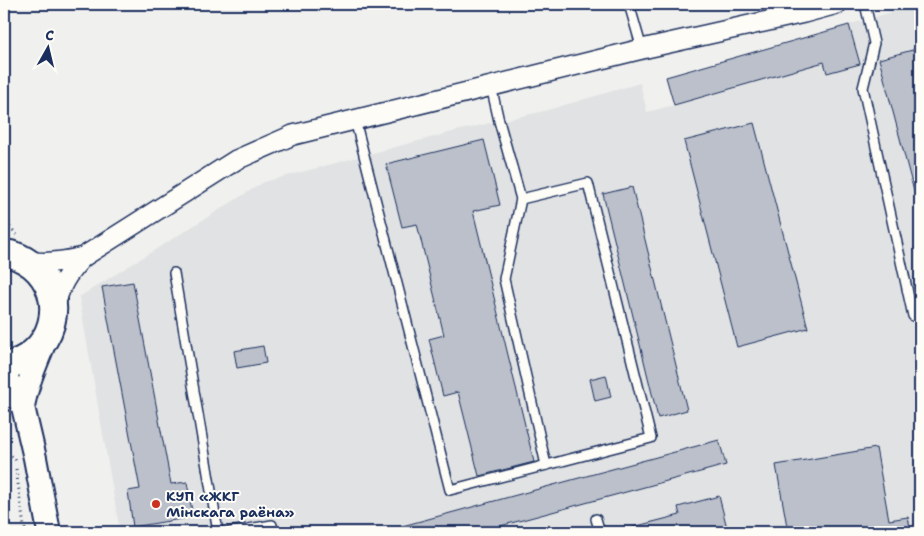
<svg xmlns="http://www.w3.org/2000/svg" width="924" height="536" viewBox="0 0 924 536" font-family="'Shantell Sans',sans-serif">
	<style>
		.built { fill: #e0e2e3 }
		.building { fill: #bbc0ca; stroke: #1b2f5e }
		.lines { fill: none; stroke-linecap: round; stroke-linejoin: round }
		.service-casing { stroke: #1b2f5e; stroke-width: 12 }
		.minor-casing { stroke: #1b2f5e; stroke-width: 22 }
		.tertiary-casing { stroke: #1b2f5e; stroke-width: 26 }
		.secondary-casing { stroke: #1b2f5e; stroke-width: 30 }
		.path { stroke: #1b2f5e; stroke-width: 3; stroke-dasharray: 1 4; stroke-linecap: butt }
		.service { stroke: #fdfcf7; stroke-width: 9 }
		.minor { stroke: #fdfcf7; stroke-width: 19 }
		.tertiary { stroke: #fdfcf7; stroke-width: 22 }
		.secondary { stroke: #fdfcf7; stroke-width: 26 }
		.poi-dot { fill: #c8321e; stroke: #fdfcf7; stroke-width: 2 }
		.labels { text-anchor: middle; dominant-baseline: central; stroke-width: 4; stroke-linejoin: round; paint-order: stroke }
		.poi-label { font-size: 14px; font-weight: bold; fill: #1b2f5e; stroke: #fdfcf7; text-anchor: start }
	</style>
	<rect width="100%" height="100%" fill="#f0f0ee"/>
	<filter id="ink" filterUnits="userSpaceOnUse"><feTurbulence type="fractalNoise" baseFrequency=".02" numOctaves="2"/><feDisplacementMap in="SourceGraphic" scale="10" xChannelSelector="R" yChannelSelector="G"/><feConvolveMatrix kernelMatrix="1 2 1 2 8 2 1 2 1" color-interpolation-filters="sRGB"/></filter>
	<g filter="url(#ink)">
		<!-- built -->
		<path class="built" d="M920,4V532H120L79,297L264,182L456,131L544,111L640,83L647,112L674,105L666,77Z"/>
		<!-- building -->
		<g class="building">
			<path d="M849,25L860,64L827,73L824,62L674,105L666,77Z"/>
			<path d="M920,48V199H916L879,59Z"/>
			<path d="M754,123L808,328L737,347L684,141Z"/>
			<path d="M484,140L500,205L473,211L534,462L479,476L458,392L443,396L429,339L444,335L417,224L402,227L386,164Z"/>
			<path d="M632,187L687,410L658,418L603,194Z"/>
			<path d="M133,282L171,484L187,482L193,517L133,527L128,491L140,489L102,287Z"/>
			<path d="M263,346L266,363L237,368L234,351Z"/>
			<path d="M606,375L611,397L595,401L590,379Z"/>
			<path d="M719,440L726,465L478,532H396L395,528Z"/>
			<path d="M876,448L889,520L908,517L911,532H788L776,465Z"/>
			<path d="M719,496L728,532H630L629,528L680,515L678,507Z"/>
		</g>
		<g class="lines">
			<defs>
				<g id="service">
					<path d="M629,4L642,49"/>
					<path d="M865,4L874,43L863,88L913,316"/>
					<path d="M355,120L450,490L651,438L588,183L521,199L499,121L491,86"/>
					<path d="M521,199L504,279L546,465"/>
					<path d="M174,273L218,532"/>
					<path d="M596,519L600,532"/>
					<path d="M230,532L272,525"/>
				</g>
				<g id="minor">
					<path d="M26,261C45,264 64,262 83,257L236,160L293,135L642,49L804,13L837,4"/>
					<path d="M54,309C60,285 66,275 83,257"/>
				</g>
				<g id="tertiary">
					<path d="M4,374L23,407L35,458L49,532"/>
					<path d="M23,407C27,383 37,361 46,339"/>
				</g>
				<path id="secondary" d="M4,253C14,254 24,259 32,265C71,297 53,358 4,366"/>
			</defs>
			<!-- service casing -->
			<use href="#service" class="service-casing"/>
			<!-- minor casing -->
			<use href="#minor" class="minor-casing"/>
			<!-- tertiary casing -->
			<use href="#tertiary" class="tertiary-casing"/>
			<!-- secondary casing -->
			<use href="#secondary" class="secondary-casing"/>
			<!-- path -->
			<g class="path">
				<path d="M4,197L10,227L17,235"/>
				<path d="M4,449L16,460"/>
				<path d="M16,469L24,527L26,532"/>
			</g>
			<!-- service -->
			<use href="#service" class="service"/>
			<!-- minor -->
			<use href="#minor" class="minor"/>
			<!-- tertiary -->
			<use href="#tertiary" class="tertiary"/>
			<!-- secondary -->
			<use href="#secondary" class="secondary"/>
		</g>
	</g>
	<!-- markers -->
	<circle class="poi-dot" cx="156" cy="504" r="5"/>
	<g class="labels">
		<!-- poi labels -->
		<g class="poi-label">
			<text x="166" y="496">КУП «ЖКГ<tspan x="166" dy="16">Мінскага раёна»</tspan></text>
		</g>
	</g>
	<!-- margin -->
	<rect width="924" height="536" fill="none" stroke="#fdfcf7" stroke-width="20"/>
	<rect x="10" y="10" width="904" height="516" fill="none" stroke="#1b2f5e" stroke-width="2" filter="url(#ink)"/>
	<!-- north arrow -->
	<g transform="translate(48 48) rotate(8)" stroke="#fdfcf7" stroke-width="4" paint-order="stroke">
	<path d="M0-4L9 19L0 12L-9 19Z" fill="#1b2f5e"/>
	<text y="-8" font-size="14" font-weight="bold" text-anchor="middle" fill="#1b2f5e">С</text>
	</g>
</svg>
